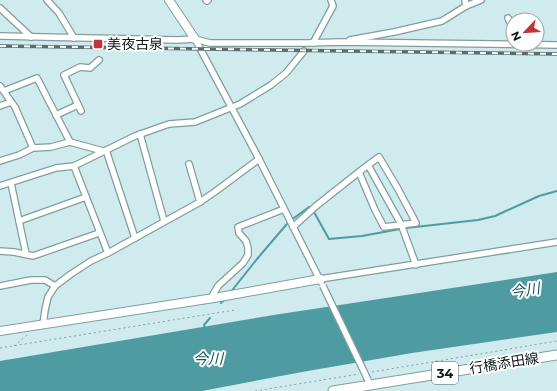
<svg xmlns="http://www.w3.org/2000/svg" width="557" height="391" viewBox="0 0 557 391" font-family="Montserrat,'Noto Sans JP',sans-serif">
	<style>
		.water { fill: #4e9ca2 }
		.lines { fill: none; stroke-linecap: round; stroke-linejoin: round }
		.stream { stroke: #4e9ca2; stroke-width: 2 }
		.street-casing { stroke: #839d9f; stroke-width: 8 }
		.secondary-casing { stroke: #839d9f; stroke-width: 10 }
		.primary-casing { stroke: #839d9f; stroke-width: 11 }
		.path { stroke: #879d9e; stroke-width: 1; stroke-dasharray: 2 3; stroke-linecap: butt }
		.street { stroke: #fff; stroke-width: 5.5 }
		.secondary { stroke: #fff; stroke-width: 8 }
		.primary { stroke: #fff; stroke-width: 9 }
		.rail-casing { stroke: #5b6c6d; stroke-width: 3.5 }
		.rail { stroke: #fff; stroke-width: 2; stroke-dasharray: 6; stroke-linecap: butt }
		.street-bridge-casing { stroke: #839d9f; stroke-width: 8; stroke-linecap: butt }
		.street-bridge { stroke: #fff; stroke-width: 5.5 }
		.poi-dot { fill: #c3333e; stroke: #fff; stroke-width: 1.5 }
		.labels { text-anchor: middle; dominant-baseline: central; stroke-width: 4; stroke-linejoin: round; paint-order: stroke }
		.shield { fill: #fff; stroke: #575e5f; stroke-width: 1 }
		.shield-label { font-size: 13px; font-weight: bold; fill: #0f191a }
		.poi-label { font-size: 14px; fill: #0f191a; stroke: #fff; text-anchor: start }
		.street-label { font-size: 14px; fill: #0f191a; stroke: #fff }
		.water-label { font-size: 15px; font-style: italic; fill: #11565a; stroke: #fff }
	</style>
	<rect width="100%" height="100%" fill="#cfebed"/>
	<!-- water -->
	<path class="water" d="M557,272V332L412,353L302,372L202,391H0V361L280,314Z"/>
	<g class="lines">
		<!-- stream -->
		<g class="stream">
			<path d="M314,212L329,239L362,236L400,229"/>
			<path d="M406,228L478,220L495,216L539,196L557,191"/>
			<path d="M230,293L257,259L286,225L294,218L309,207"/>
			<path d="M221,303L225,299"/>
			<path d="M205,328L204,325L210,318"/>
		</g>
		<defs>
			<g id="street">
				<path d="M47,0L59,13L74,38"/>
				<path d="M206,0L207,1L208,0"/>
				<path d="M465,0L466,6"/>
				<path d="M0,8L31,37"/>
				<path d="M508,18L513,29"/>
				<path d="M0,36L177,40L195,39L210,43H307L340,42L557,45"/>
				<path d="M195,39L259,159L321,282"/>
				<path d="M350,40L394,32L442,21L466,6L481,0"/>
				<path d="M313,43L333,6L331,0"/>
				<path d="M0,86L15,107L33,148"/>
				<path d="M4,91L37,78L70,142"/>
				<path d="M0,106L11,102"/>
				<path d="M81,111L64,75L80,67L90,68L99,60"/>
				<path d="M56,115L78,105"/>
				<path d="M140,134L164,221"/>
				<path d="M106,150L135,238"/>
				<path d="M0,161L19,155L33,148L51,147L70,142L103,151"/>
				<path d="M189,164L200,202"/>
				<path d="M368,165L359,172L375,210L384,227L416,223L398,189L379,157L368,165L401,224L416,265"/>
				<path d="M11,183L26,254"/>
				<path d="M0,186L56,168L74,166"/>
				<path d="M19,221L86,197"/>
				<path d="M293,227L316,206L359,172"/>
				<path d="M0,251L14,252L33,256L99,233"/>
				<path d="M108,253L74,166L135,136L169,124L195,122L240,104L271,85L286,73L304,51"/>
				<path d="M320,279L557,242"/>
				<path d="M0,286L31,280H45L55,286"/>
				<path d="M211,298L218,286L243,263L248,255V248L246,241L239,233L238,227L284,209"/>
				<path d="M43,325L45,310L48,297L55,286L71,274L91,261L108,253L135,238L200,202L216,191L259,159"/>
			</g>
			<g id="secondary">
				<path d="M169,0L195,39"/>
				<path d="M0,331L214,298L320,279"/>
			</g>
			<path id="primary" d="M333,391L557,355"/>
		</defs>
		<!-- street casing -->
		<use href="#street" class="street-casing"/>
		<!-- secondary casing -->
		<use href="#secondary" class="secondary-casing"/>
		<!-- primary casing -->
		<use href="#primary" class="primary-casing"/>
		<!-- path -->
		<g class="path">
			<path d="M14,346L27,335"/>
			<path d="M0,348L235,310"/>
			<path d="M372,372L557,341"/>
			<path d="M255,391L359,374"/>
		</g>
		<!-- street -->
		<use href="#street" class="street"/>
		<!-- secondary -->
		<use href="#secondary" class="secondary"/>
		<!-- primary -->
		<use href="#primary" class="primary"/>
		<defs>
			<path id="rail" d="M0,46L557,54"/>
		</defs>
		<!-- rail casing -->
		<use href="#rail" class="rail-casing"/>
		<!-- rail -->
		<use href="#rail" class="rail"/>
		<defs>
			<path id="street-bridge" d="M323,286L368,380"/>
		</defs>
		<!-- street-bridge casing -->
		<use href="#street-bridge" class="street-bridge-casing"/>
		<!-- street-bridge -->
		<use href="#street-bridge" class="street-bridge"/>
	</g>
	<!-- markers -->
	<rect class="poi-dot" x="93" y="39" width="10" height="10" rx="2"/>
	<g class="labels">
		<!-- shield labels -->
		<rect class="shield" x="432" y="362" width="26" height="22" rx="3"/>
		<g class="shield-label">
			<text x="445" y="373">34</text>
		</g>
		<!-- poi labels -->
		<g class="poi-label">
			<text x="107" y="44">美夜古泉</text>
		</g>
		<!-- street labels -->
		<g class="street-label">
			<text transform="translate(504 363) rotate(-9)">行橋添田線</text>
		</g>
		<!-- water labels -->
		<g class="water-label">
			<text transform="translate(525 290) rotate(-9)">今川</text>
			<text x="208" y="358">今川</text>
		</g>
	</g>
	<!-- north arrow -->
	<g transform="translate(525 32) rotate(245)"><circle r="19" fill="#ffffff" stroke="#9fa3a3"/>
	<path d="M0-3L7 15L0 10L-7 15Z" fill="#c3333e"/>
	<text y="-6" font-size="11" font-weight="bold" text-anchor="middle" fill="#0f191a">N</text>
	</g>
</svg>
